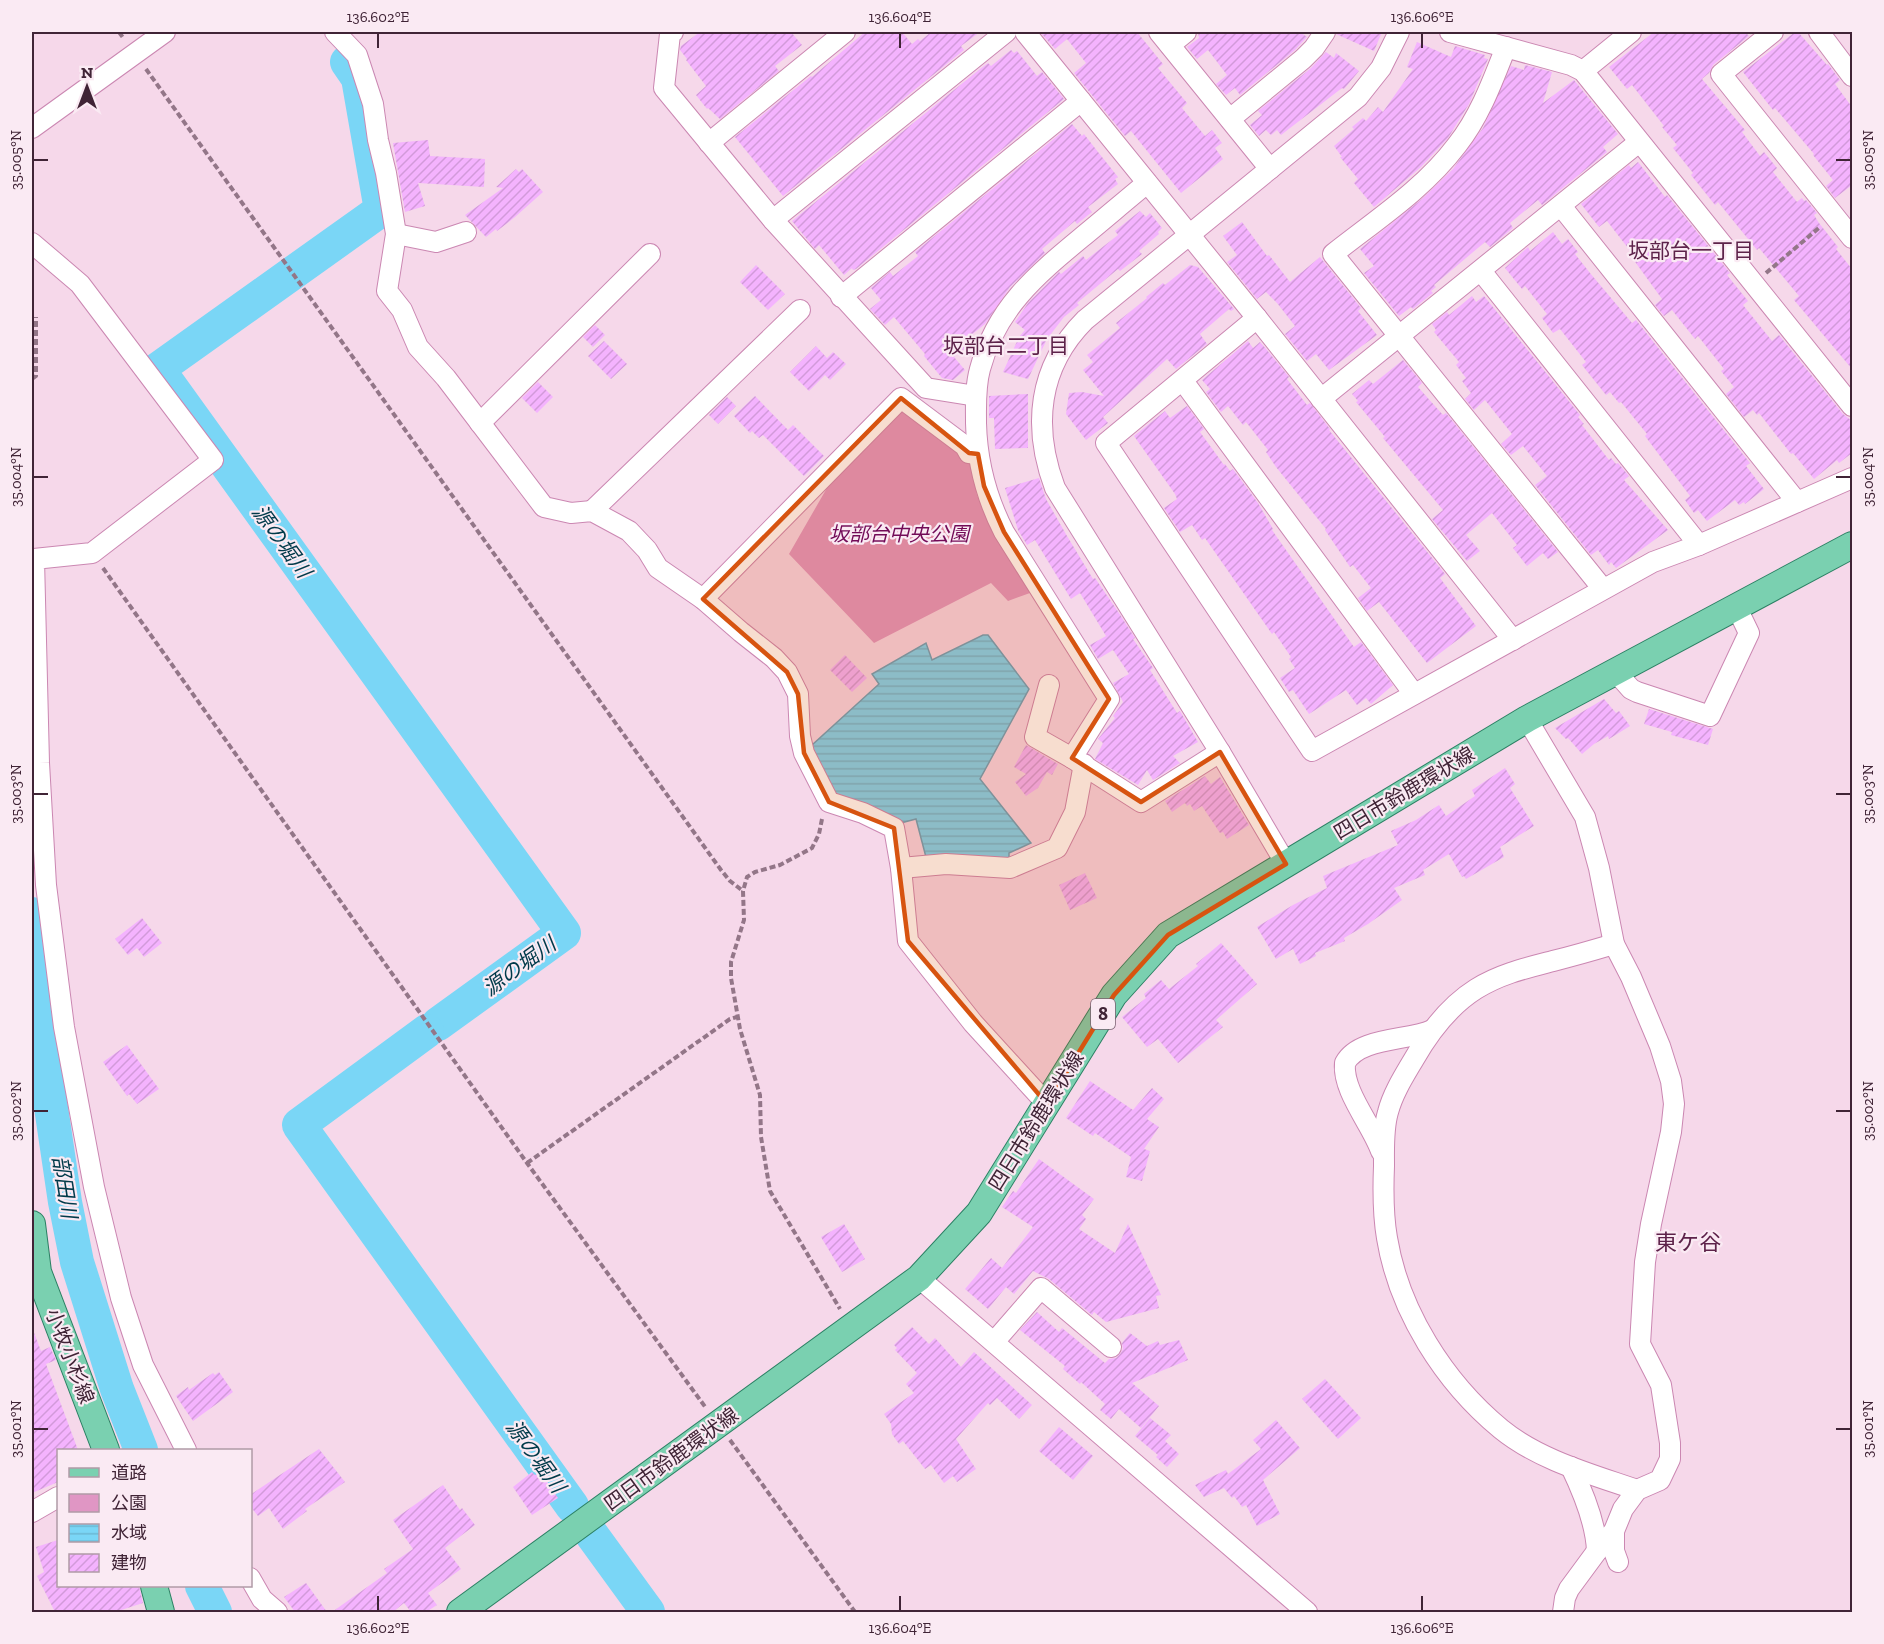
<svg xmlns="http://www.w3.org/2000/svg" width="1884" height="1644" viewBox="0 0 1884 1644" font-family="'Zilla Slab','Noto Sans JP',serif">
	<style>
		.green { fill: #e096c4 }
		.water { fill: url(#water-rules); stroke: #69a1bc; stroke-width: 1.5 }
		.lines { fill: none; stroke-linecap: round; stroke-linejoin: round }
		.river { stroke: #7ad6f6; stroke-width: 34 }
		.building { fill: url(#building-hatch) }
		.minor-casing { stroke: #cb87b2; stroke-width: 22 }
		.major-casing { stroke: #2c8064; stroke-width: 28 }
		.path { stroke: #937688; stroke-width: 4; stroke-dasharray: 6 3; stroke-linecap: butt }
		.minor { stroke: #fff; stroke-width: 20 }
		.major { stroke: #7ad0b0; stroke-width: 26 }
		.marked { fill: #d75410; fill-opacity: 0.2; stroke: #d75410; stroke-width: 4.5; stroke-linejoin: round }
		.ticks { fill: none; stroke: #402436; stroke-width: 2 }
		.labels { text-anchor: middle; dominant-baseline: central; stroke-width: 4.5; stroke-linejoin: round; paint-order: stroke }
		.shield { fill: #faeaf3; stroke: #785f6f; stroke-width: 1.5 }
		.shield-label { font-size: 18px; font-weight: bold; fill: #402436 }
		.park-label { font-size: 20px; font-style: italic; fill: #720a57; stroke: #faeaf3 }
		.street-label { font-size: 20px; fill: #402436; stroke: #faeaf3 }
		.neighbourhood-label { font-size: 21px; fill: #5d224a; stroke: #faeaf3 }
		.water-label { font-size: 21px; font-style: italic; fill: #003a4a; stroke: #faeaf3 }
		.quarter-label { font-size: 22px; fill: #5d224a; stroke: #faeaf3 }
		.neatline { fill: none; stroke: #402436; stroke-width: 2 }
		.ticks-label { font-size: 15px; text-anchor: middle; fill: #402436 }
	</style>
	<defs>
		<pattern id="water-rules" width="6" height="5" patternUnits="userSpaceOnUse" patternTransform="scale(1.5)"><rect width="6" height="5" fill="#7ad6f6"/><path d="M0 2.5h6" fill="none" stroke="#6bb8d4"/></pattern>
		<pattern id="building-hatch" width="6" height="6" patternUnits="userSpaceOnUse" patternTransform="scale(1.5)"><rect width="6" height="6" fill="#f4b3fe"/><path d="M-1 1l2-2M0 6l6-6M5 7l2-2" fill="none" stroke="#d29ada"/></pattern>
	</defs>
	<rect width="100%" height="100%" fill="#f6d8ea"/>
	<!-- green -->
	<path class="green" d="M903,407L959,449L972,467L977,495L993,531L1030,593L1008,601L991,583L874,643L789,554L835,474Z"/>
	<!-- water -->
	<path class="water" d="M983,635H988L1029,689L980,779L1031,843L1009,853V859L927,861L916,819L901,823L831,792L811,746L879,684L872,674L926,643L932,660Z"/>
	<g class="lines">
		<!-- river -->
		<g class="river">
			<path d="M347,62L358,78L381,210L158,369L564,933L438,1024"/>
			<path d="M32,914L38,1019L65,1202L77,1262L117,1389L141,1450"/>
			<path d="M427,1031L299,1125L572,1506"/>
			<path d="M592,1535L648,1612"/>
			<path d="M202,1586L215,1612"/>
		</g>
	</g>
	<!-- building -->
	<g class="building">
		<path d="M700,32H791L802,45L775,66L779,71L720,119L708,108L707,109L696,95L706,86L686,60L687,59L680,50L681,46Z"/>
		<path d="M865,32H902L912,44L918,39L920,41L931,32H980L961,46L964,50L783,196L735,137L811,76L812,77Z"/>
		<path d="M1040,32H1137L1163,64L1158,68L1187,103L1182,108L1205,136L1212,130L1222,143L1215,148L1223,159L1181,193L1131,131L1125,136L1074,73L1086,63L1067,39L1055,49Z"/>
		<path d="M1198,32H1300L1307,37L1295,50L1240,95L1235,88L1226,95L1216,84L1227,75L1208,50L1197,59L1187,47L1199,38Z"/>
		<path d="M1337,32H1382L1374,51L1336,34Z"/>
		<path d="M1654,32H1745L1749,36L1713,65L1709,73L1702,79L1745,130L1742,132L1760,156L1764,152L1777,168L1773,172L1797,202L1802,198L1804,201L1806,200L1817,213L1814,215L1819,223L1838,247L1836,249L1852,269V369L1794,300L1799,296L1759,248L1757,250L1718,202L1715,205L1691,175L1693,173L1673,148L1677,145L1662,127L1664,126L1632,85L1627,89L1609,67Z"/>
		<path d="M1795,32H1798L1827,65L1828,64L1840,80L1835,84L1852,107V185L1835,198L1826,186L1833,180L1813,155L1814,154L1775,108L1773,110L1743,72Z"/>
		<path d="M1417,42L1451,57L1455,46L1485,55L1484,58L1488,59L1469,104L1448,138L1421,167L1374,207L1354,183L1358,179L1340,157H1342L1334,146L1354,129L1352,127L1363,118L1366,121L1378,107L1383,112L1413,69L1407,67Z"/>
		<path d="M1011,50L1014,53L1017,51L1037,76L1042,72L1064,99L856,269L853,270L852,268L844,275L819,245L815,249L792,221L980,69L988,63L991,66Z"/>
		<path d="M1326,52L1334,58L1336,53L1359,71L1344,89L1342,88L1281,135L1277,130L1271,135L1266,130L1259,136L1250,125L1262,115L1258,111L1311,68Z"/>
		<path d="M1525,65L1552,72L1543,103L1574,80L1618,134L1603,147L1607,152L1542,205L1538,200L1510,223L1513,228L1490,247L1485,242L1434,285L1436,287L1431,291L1433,293L1413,309L1411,307L1399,316L1364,273L1374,266L1360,249L1422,199L1453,169L1483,128L1511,66L1524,70Z"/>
		<path d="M1072,124L1082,136L1084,134L1098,152L1118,177L1115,179L1118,184L1088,207L1092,212L1077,224L1075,221L1042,249L1045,253L1010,287L985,324L965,340L969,345L954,357L965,370L953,380L942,378L924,356L925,354L894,317L885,325L870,309L881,300L871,288L890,272L893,276L918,256L915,252Z"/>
		<path d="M428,140L430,156L485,159L484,187L418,183L425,206L405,212L393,143Z"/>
		<path d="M1638,162L1665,197L1667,195L1730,273L1727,275L1748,301L1743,305L1772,341L1779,335L1843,414L1852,421V453L1839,463L1837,460L1814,479L1793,453L1791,454L1759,413L1757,415L1753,410L1744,417L1726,394L1734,387L1721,371L1724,369L1698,336L1695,339L1672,310L1664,316L1655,305L1662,299L1633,259L1635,257L1607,221L1599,227L1581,204L1629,165L1631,168Z"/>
		<path d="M516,169L519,172L522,169L543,192L515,217L497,231L496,229L486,237L465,215L503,188L496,187Z"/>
		<path d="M1140,211L1146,217L1150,213L1162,228L1158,232L1159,234L1139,251L1142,254L1120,271L1118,269L1077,303L1079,305L1064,317L1047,339L1028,379L1003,372L1019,337L1025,330L1015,322L1028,303L1059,272L1061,274L1083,256L1086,260L1118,235L1115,231Z"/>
		<path d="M1242,222L1267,256L1269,255L1290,282L1320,257L1361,308L1358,311L1377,335L1329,370L1316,354L1307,361L1285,334L1295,326L1277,303L1266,292L1257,299L1227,262L1237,255L1223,236Z"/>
		<path d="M1553,232L1562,244L1568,239L1578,252L1575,254L1590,273L1632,323L1636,320L1750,463L1746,466L1764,489L1745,504L1744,502L1739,505L1735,500L1707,521L1698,510L1694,513L1685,500L1690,496L1645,436L1647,434L1621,402L1619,403L1610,392L1606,395L1582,365L1586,362L1560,329L1553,333L1542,318L1547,314L1525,286L1522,289L1505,268L1528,247L1530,251Z"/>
		<path d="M756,265L785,294L768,310L740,282Z"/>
		<path d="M1190,265L1198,267L1234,309L1231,311L1229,309L1200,334L1207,344L1176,369L1167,359L1103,417L1108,423L1086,440L1066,414L1069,393L1082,392L1104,396L1083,370L1093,362L1087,355L1120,328L1116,323L1147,298L1146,297L1163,283L1165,285Z"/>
		<path d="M1472,296L1476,302L1484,296L1580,415L1578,417L1584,424L1582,425L1609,460L1611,458L1616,464L1618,463L1629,476L1624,480L1668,530L1616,568L1611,562L1609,565L1598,550L1591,555L1535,485L1547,476L1523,446L1511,455L1501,444L1512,434L1485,400L1474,410L1465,399L1471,393L1462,381L1466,378L1456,365L1459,362L1434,332L1436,330L1432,324L1447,312L1449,315Z"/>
		<path d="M595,325L605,335L593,347L583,337Z"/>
		<path d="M604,341L627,364L611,379L588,356Z"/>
		<path d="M1248,341L1253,348L1260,342L1267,350L1289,377L1287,379L1307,405L1310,403L1330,429L1329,430L1445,574L1440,578L1476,626L1427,663L1379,602L1367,611L1358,598L1371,588L1353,565L1350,567L1325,530L1326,529L1276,467L1266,452L1268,450L1246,422L1243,425L1228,406L1221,412L1206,392L1210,389L1202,380Z"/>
		<path d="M816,346L827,358L833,352L846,364L830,380L825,375L809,391L790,372Z"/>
		<path d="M1403,360L1422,383L1418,387L1443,415L1446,413L1558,552L1548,559L1543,553L1527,566L1513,548L1517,545L1492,513L1466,535L1480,551L1467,561L1432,519L1443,510L1383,438L1385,437L1356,402L1358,401L1352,394L1369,380L1373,384Z"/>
		<path d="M538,382L553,397L537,413L522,398Z"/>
		<path d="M1028,394V448L995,449L994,418H989V396Z"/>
		<path d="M755,396L788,430L793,425L824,456L804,476L763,435L759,438L752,431L750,433L734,416Z"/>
		<path d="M727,397L736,406L718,424L709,415Z"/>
		<path d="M1187,406L1204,429L1200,432L1224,465L1225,464L1230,471L1233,469L1258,503L1273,529L1272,530L1354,647L1361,642L1393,685L1371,704L1366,698L1357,705L1346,690L1309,714L1293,690L1289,692L1280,678L1295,668L1289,659L1291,657L1274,632L1272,634L1205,538L1202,540L1192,525L1180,532L1164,508L1177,499L1175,494L1134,436L1165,411L1170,418Z"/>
		<path d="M1039,478L1046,499L1067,536L1093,579L1095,578L1117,610L1135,638L1133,639L1153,668L1150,670L1177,713L1180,711L1198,742L1173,756L1180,763L1153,780L1147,770L1138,785L1095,759L1103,743L1098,739L1115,718L1113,716L1123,702L1113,683L1129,674L1113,650L1098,659L1090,645L1106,636L1080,593L1071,599L1035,540L1027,545L1018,530L1005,488Z"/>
		<path d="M845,655L867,678L852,692L830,670Z"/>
		<path d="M1604,699L1616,713L1619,711L1630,726L1609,739L1608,736L1594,744L1582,754L1568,738L1566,739L1555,728Z"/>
		<path d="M1649,709L1713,729L1708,745L1671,735L1672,732L1644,724Z"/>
		<path d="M1026,745L1058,764L1052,775L1047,772L1038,788L1026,796L1015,782L1026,774L1014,767Z"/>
		<path d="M1505,768L1515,784L1510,788L1534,826L1500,847L1504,857L1466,879L1464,876L1462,877L1449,854L1423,870L1425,875L1394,888L1402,900L1368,924L1344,938L1345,941L1315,953L1316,956L1300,964L1293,949L1276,959L1257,927L1293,905L1327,888L1323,876L1398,845L1391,831L1416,820L1439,805L1446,816L1475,796L1472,790Z"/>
		<path d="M1205,776L1211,784L1220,777L1249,825L1227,839L1223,832L1220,833L1202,806L1194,811L1190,804L1187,806L1185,803L1172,812L1165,801Z"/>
		<path d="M1085,873L1097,898L1070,910L1059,885Z"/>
		<path d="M142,918L162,943L144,957L137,948L128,955L115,939Z"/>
		<path d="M1221,943L1257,984L1216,1020L1223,1027L1178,1063L1158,1039L1147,1047L1122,1017L1146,998L1144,994L1161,980L1169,989L1198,966L1196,964Z"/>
		<path d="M127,1045L159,1089L137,1104L129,1094L127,1096L103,1062Z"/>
		<path d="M1090,1081L1133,1110L1152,1088L1164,1099L1147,1119L1159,1127L1144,1149L1150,1151L1142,1181L1126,1177L1131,1157L1095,1133L1093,1136L1066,1118Z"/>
		<path d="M1039,1159L1094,1199L1082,1215L1086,1219L1079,1229L1115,1253L1128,1224L1161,1295L1156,1296L1159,1308L1106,1322L1094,1312L1092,1315L1049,1279L1033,1271L1014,1294L1006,1287L988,1309L965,1289L991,1258L1002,1268L1033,1227L1002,1207L1013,1191L1016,1193Z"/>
		<path d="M844,1224L865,1259L842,1272L821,1237Z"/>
		<path d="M1037,1312L1059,1332L1062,1328L1105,1363L1109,1359L1116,1358L1120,1354L1123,1349L1122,1343L1130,1333L1147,1346L1158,1341L1160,1345L1179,1340L1188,1360L1132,1383L1159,1406L1141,1428L1119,1409L1111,1419L1100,1410L1105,1404L1081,1382L1080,1384L1063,1369L1065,1366L1020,1330Z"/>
		<path d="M912,1327L929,1344L935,1338L961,1367L974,1352L1032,1405L1019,1419L997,1398L990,1405L988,1403L956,1439L976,1469L957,1482L953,1476L944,1483L931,1465L925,1469L903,1441L899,1444L892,1434L891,1424L884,1414L914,1393L906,1384L917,1373L895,1350L897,1348L894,1345Z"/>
		<path d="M33,1330L41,1351L50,1347L56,1360L46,1364L78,1450H58V1482L32,1493V1331Z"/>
		<path d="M219,1372L233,1392L193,1421L176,1396L188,1387L189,1390L213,1373L215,1375Z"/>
		<path d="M1325,1379L1361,1418L1338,1439L1302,1399Z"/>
		<path d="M1150,1418L1171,1435L1165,1441L1179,1454L1167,1467L1156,1457L1158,1455L1135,1436Z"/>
		<path d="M1276,1420L1300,1448L1263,1480L1280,1514L1257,1526L1246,1505L1242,1507L1234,1496L1232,1498L1224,1488L1204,1497L1195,1485L1226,1470L1228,1474L1261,1449L1253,1440Z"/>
		<path d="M1059,1427L1093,1456L1073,1480L1039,1451Z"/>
		<path d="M319,1449L345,1482L305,1509L307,1511L283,1529L269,1508L258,1516L250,1506V1495Z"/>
		<path d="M532,1472L535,1475L541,1472L558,1498L532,1515L513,1487Z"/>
		<path d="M443,1485L460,1510L462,1508L475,1525L445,1548L461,1569L428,1593L437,1605L426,1612H411L404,1603L393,1612H332L387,1573L384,1569L413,1549L393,1520Z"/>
		<path d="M58,1540V1586H139L143,1603L115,1612H55L37,1576L44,1572L36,1547Z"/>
		<path d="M306,1583L327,1612H295L284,1597Z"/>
	</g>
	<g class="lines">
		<defs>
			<g id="minor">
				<path d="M335,32L357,55L373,104L378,140L386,173L396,234L387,291L402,310L418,347L446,378L544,507L571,513L592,511L629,531L647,550L658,568L703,599L741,632L774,658L787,672L798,694L800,736L804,753L829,802L863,813L894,828L901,868L908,941L973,1023L1047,1104"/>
				<path d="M673,32L670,34L664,88L773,220L926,388L976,396"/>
				<path d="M1025,32L1257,318L1513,640"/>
				<path d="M1159,32L1270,169"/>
				<path d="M1450,32L1571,65L1583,71L1852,406"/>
				<path d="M1773,32L1721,74L1852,238"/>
				<path d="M1819,32L1852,76"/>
				<path d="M1170,45L1186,32"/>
				<path d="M1506,47C1493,80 1480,116 1457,145C1424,189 1376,220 1333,254L1603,589"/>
				<path d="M1583,71L1631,32"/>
				<path d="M1230,119L1303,59L1314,48L1325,32"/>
				<path d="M32,128L165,32"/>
				<path d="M709,143L845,32"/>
				<path d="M1147,183C1125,201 1103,220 1081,238C1035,276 996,309 980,369C975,387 976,405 976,423C977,463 986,497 1004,532L1109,699L1072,758L1141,802L1220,752"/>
				<path d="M1561,206L1797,502"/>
				<path d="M773,220L1006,32"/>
				<path d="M396,234L436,242L466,232"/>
				<path d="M32,243L80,284L213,460L92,553L34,559L39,763L46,885L64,1027L94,1187L121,1298L143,1365L186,1450"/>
				<path d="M1481,271L1699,545"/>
				<path d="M841,297L1081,101"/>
				<path d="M1257,318L1106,443L1312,751L1653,562L1699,545L1852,478"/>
				<path d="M1183,381L1414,694"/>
				<path d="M1321,399L1639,142"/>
				<path d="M480,423L650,254"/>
				<path d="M592,511L800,310"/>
				<path d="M703,599L901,398L965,446L969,453L978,454"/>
				<path d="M1615,671L1631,689L1637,692L1710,716L1749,633L1736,606"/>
				<path d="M1049,685L1035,737L1072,758"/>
				<path d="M1527,719L1585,817L1599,868L1614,944L1631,977L1660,1046L1671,1081L1674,1104L1671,1132L1651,1224L1645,1262L1640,1344L1661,1385L1670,1443V1459L1660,1480L1637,1490L1623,1509L1614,1531L1597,1551L1569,1589L1565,1598L1563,1612"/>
				<path d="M1286,864L1220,752L1055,488C1032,427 1038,367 1085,320L1358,97L1381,68L1399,32"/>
				<path d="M901,868L946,864L1010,868L1057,848L1075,812L1084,764"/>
				<path d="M1614,944C1594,950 1573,956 1553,961C1526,968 1500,974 1476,989C1449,1006 1430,1031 1414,1059C1404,1076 1393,1093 1388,1112C1383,1129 1384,1148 1384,1166C1383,1190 1383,1215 1387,1238C1399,1311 1444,1382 1501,1429C1539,1460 1591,1474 1637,1490"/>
				<path d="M1381,1151C1372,1125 1342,1091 1345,1063C1359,1037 1408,1041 1432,1030"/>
				<path d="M919,1278L1307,1612"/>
				<path d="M994,1342L1041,1288L1111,1347"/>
				<path d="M1571,1467C1583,1492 1596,1523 1597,1551"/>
				<path d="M32,1512L58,1497"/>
				<path d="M1614,1531V1551L1618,1562"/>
				<path d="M250,1578L262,1599L277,1612"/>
			</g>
			<g id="major">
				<path d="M32,1224L38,1272L106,1450"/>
				<path d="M154,1586L161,1612"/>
				<path d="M460,1612L919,1278L979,1213L1114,995L1168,935L1527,719L1852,545"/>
			</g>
		</defs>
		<!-- minor casing -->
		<use href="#minor" class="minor-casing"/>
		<!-- major casing -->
		<use href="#major" class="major-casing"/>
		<!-- path -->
		<g class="path">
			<path d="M119,32L124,39"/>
			<path d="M146,69L721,870L730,881L743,891"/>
			<path d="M1766,273L1820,227"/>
			<path d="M32,379L36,376V317"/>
			<path d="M103,568L527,1163L706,1408"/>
			<path d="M822,819L819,834L812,848L780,865L755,872L747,877L743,891L744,920L731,962V978L740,1029L760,1095L761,1137L770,1191L840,1309"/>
			<path d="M527,1163L730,1019L737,1017"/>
			<path d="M730,1440L855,1612"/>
		</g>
		<!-- minor -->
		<use href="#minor" class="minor"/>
		<!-- major -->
		<use href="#major" class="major"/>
	</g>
	<!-- marked area -->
	<path class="marked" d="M901,398L969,453L978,454L984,486L1004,532L1109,699L1072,758L1141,802L1220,752L1286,864L1168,935L1114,995L1047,1104L908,941L894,828L829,802L804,753L798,694L787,672L703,599Z"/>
	<!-- ticks -->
	<path class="ticks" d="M378,33V48M900,33V48M1422,33V48M33,160H48M1836,160H1851M33,477H48M1836,477H1851M33,794H48M1836,794H1851M33,1111H48M1836,1111H1851M33,1429H48M1836,1429H1851M378,1596V1611M900,1596V1611M1422,1596V1611"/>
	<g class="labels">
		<!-- shield labels -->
		<rect class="shield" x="1091" y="999" width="24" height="30" rx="4.5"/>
		<g class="shield-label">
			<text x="1103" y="1014">8</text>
		</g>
		<!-- park labels -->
		<g class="park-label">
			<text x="899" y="534">坂部台中央公園</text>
		</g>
		<!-- street labels -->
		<g class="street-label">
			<text transform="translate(1404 793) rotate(-31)">四日市鈴鹿環状線</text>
			<text transform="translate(1036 1121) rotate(-58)">四日市鈴鹿環状線</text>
			<text transform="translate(70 1356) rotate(69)">小牧小杉線</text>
			<text transform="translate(671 1459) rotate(-36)">四日市鈴鹿環状線</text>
		</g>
		<!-- neighbourhood labels -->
		<g class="neighbourhood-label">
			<text x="1691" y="250">坂部台一丁目</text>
			<text x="1006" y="345">坂部台二丁目</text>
		</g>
		<!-- water labels -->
		<g class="water-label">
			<text transform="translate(282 541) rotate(54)">源の堀川</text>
			<text transform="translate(519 966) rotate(-36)">源の堀川</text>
			<text transform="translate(65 1187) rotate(81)">部田川</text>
			<text transform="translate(536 1456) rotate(54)">源の堀川</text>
		</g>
		<!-- quarter labels -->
		<g class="quarter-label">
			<text x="1688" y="1242">東ケ谷</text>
		</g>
	</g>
	<!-- border -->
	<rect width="1884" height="1644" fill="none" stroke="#faeaf3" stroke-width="66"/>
	<!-- legend -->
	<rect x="57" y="1449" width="195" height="138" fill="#faeaf3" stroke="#b09ba7" stroke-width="1.5"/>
	<rect x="69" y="1468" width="30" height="9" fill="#7ad0b0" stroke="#b09ba7" stroke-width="1.5"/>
	<text x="111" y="1479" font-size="18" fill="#402436">道路</text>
	<rect x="69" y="1494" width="30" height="18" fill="#e096c4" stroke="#b09ba7" stroke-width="1.5"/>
	<text x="111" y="1509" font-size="18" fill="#402436">公園</text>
	<rect x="69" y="1524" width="30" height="18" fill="url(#water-rules)" stroke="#b09ba7" stroke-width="1.5"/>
	<text x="111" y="1539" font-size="18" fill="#402436">水域</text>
	<rect x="69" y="1554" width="30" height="18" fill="url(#building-hatch)" stroke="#b09ba7" stroke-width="1.5"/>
	<text x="111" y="1569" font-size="18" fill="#402436">建物</text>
	<!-- north arrow -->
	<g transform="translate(87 87)" stroke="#faeaf3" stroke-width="4.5" paint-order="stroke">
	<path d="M0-4.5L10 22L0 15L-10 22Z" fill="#402436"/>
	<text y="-9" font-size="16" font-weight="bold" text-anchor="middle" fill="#402436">N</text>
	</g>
	<rect x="33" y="33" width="1818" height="1578" class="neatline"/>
	<g class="ticks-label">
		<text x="378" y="22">136.602°E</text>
		<text x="900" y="22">136.604°E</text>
		<text x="1422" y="22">136.606°E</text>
		<text transform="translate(16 160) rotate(-90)" y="5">35.005°N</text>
		<text transform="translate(1868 160) rotate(-90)" y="5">35.005°N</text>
		<text transform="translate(16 477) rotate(-90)" y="5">35.004°N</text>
		<text transform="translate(1868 477) rotate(-90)" y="5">35.004°N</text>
		<text transform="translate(16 794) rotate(-90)" y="5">35.003°N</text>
		<text transform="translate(1868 794) rotate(-90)" y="5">35.003°N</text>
		<text transform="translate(16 1111) rotate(-90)" y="5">35.002°N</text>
		<text transform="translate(1868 1111) rotate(-90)" y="5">35.002°N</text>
		<text transform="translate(16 1429) rotate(-90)" y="5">35.001°N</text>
		<text transform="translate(1868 1429) rotate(-90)" y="5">35.001°N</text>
		<text x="378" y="1633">136.602°E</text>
		<text x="900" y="1633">136.604°E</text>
		<text x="1422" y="1633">136.606°E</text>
	</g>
</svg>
